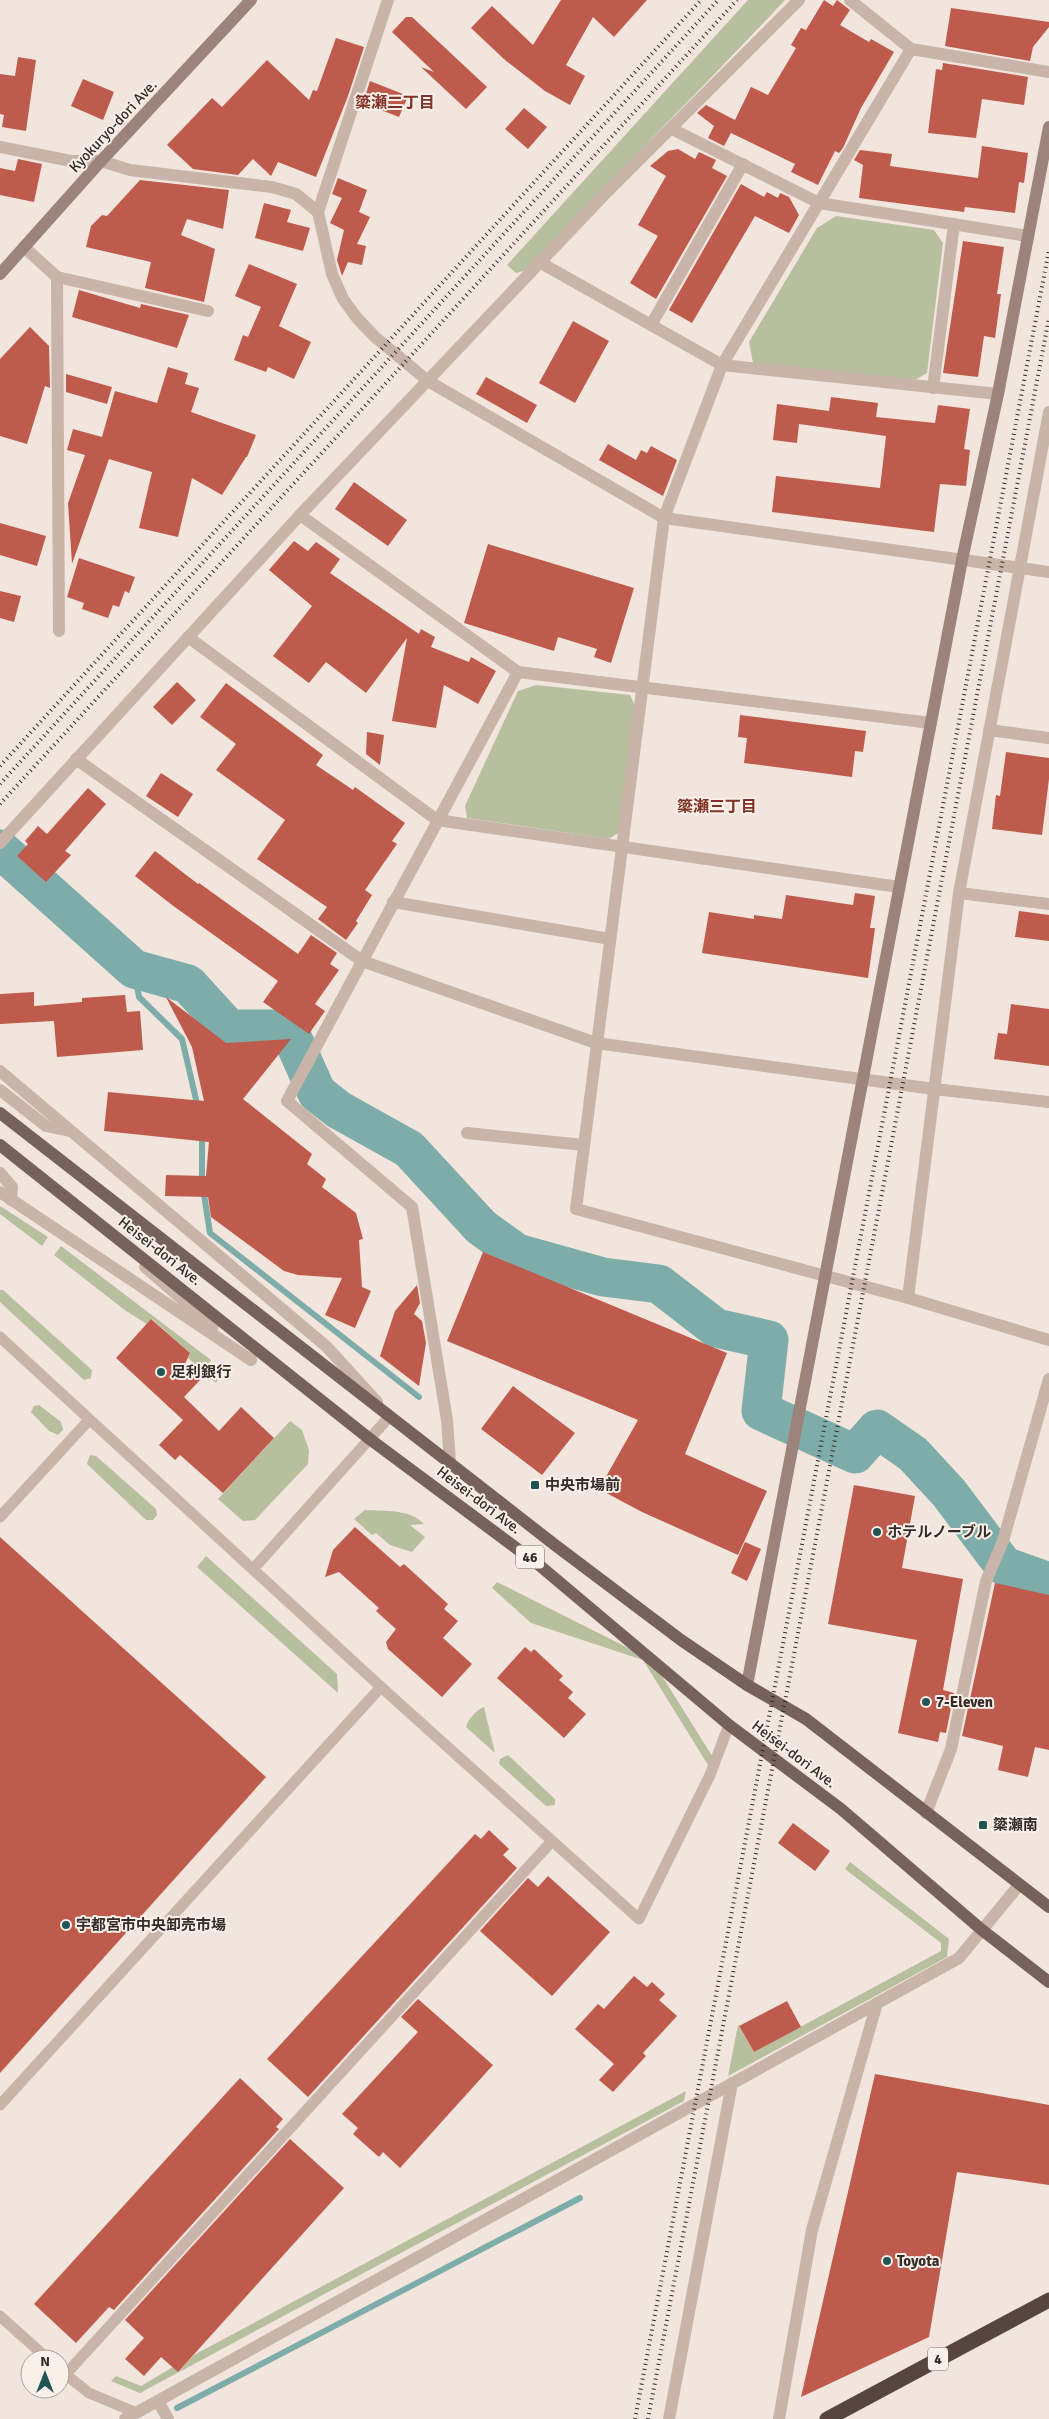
<svg xmlns="http://www.w3.org/2000/svg" width="1049" height="2419" viewBox="0 0 1049 2419" font-family="Signika,'Noto Sans JP',sans-serif">
	<style>
		.green { fill: #b8bf9e }
		.lines { fill: none; stroke-linecap: round; stroke-linejoin: round }
		.stream { stroke: #7daca9; stroke-width: 6 }
		.river { stroke: #7daca9; stroke-width: 39 }
		.building { fill: #bf5b4c }
		.lane { stroke: #c8b4a9; stroke-width: 11 }
		.street { stroke: #c8b4a9; stroke-width: 12 }
		.secondary { stroke: #9c837b; stroke-width: 12 }
		.primary { stroke: #77615b; stroke-width: 12 }
		.highway { stroke: #574540; stroke-width: 15 }
		.rail { stroke: #362b29; stroke-width: 4; stroke-dasharray: 1 4; stroke-linecap: butt }
		.poi-dot { fill: #205553; stroke: #f9f0e9; stroke-width: 2 }
		.labels { text-anchor: middle; dominant-baseline: central; stroke-width: 4; stroke-linejoin: round; paint-order: stroke }
		.shield { fill: #f9f0e9; stroke: #706663; stroke-width: 1 }
		.shield-label { font-size: 14px; font-weight: bold; fill: #362b29 }
		.street-label { font-size: 15px; fill: #362b29; stroke: #f9f0e9 }
		.poi-label { font-size: 15px; font-weight: bold; fill: #362b29; stroke: #f9f0e9; text-anchor: start }
		.neighbourhood-label { font-size: 16px; font-weight: bold; fill: #813126; stroke: #f9f0e9 }
	</style>
	<rect width="100%" height="100%" fill="#f1e5dd"/>
	<!-- green -->
	<g class="green">
		<path d="M748,0H785C700,91 611,178 527,270L516,273L507,265Z"/>
		<path d="M836,216L934,230L943,243L927,373L915,380L753,363L749,342L817,228Z"/>
		<path d="M536,685L630,695L636,708L618,833L609,839L467,818L465,806L518,691Z"/>
		<path d="M0,1206L48,1237L42,1246L0,1214Z"/>
		<path d="M61,1246L211,1360L207,1368L218,1379L216,1383L188,1358L190,1353L152,1319L147,1324L126,1311L54,1255Z"/>
		<path d="M0,1290H3L92,1370L91,1378L84,1380L0,1302Z"/>
		<path d="M39,1405L61,1422L63,1430L58,1435L49,1431L31,1412L34,1406Z"/>
		<path d="M290,1421L302,1430L309,1450L308,1464L255,1520L243,1521L218,1499Z"/>
		<path d="M90,1455L96,1456L156,1509L157,1515L153,1520H146L87,1464Z"/>
		<path d="M365,1510C384,1511 411,1509 424,1524L410,1525L425,1537L412,1552L390,1545L376,1533L372,1535L354,1519Z"/>
		<path d="M206,1556L337,1674L338,1693L197,1567Z"/>
		<path d="M497,1582L652,1660L714,1759L708,1765L643,1660L531,1623L492,1588Z"/>
		<path d="M484,1707L495,1753L466,1727C468,1719 476,1710 484,1707Z"/>
		<path d="M508,1755L555,1799V1805L546,1806L499,1764L500,1759Z"/>
		<path d="M850,1862L949,1939L947,1957L728,2076L738,2025L754,2052L941,1951V1943L845,1869Z"/>
		<path d="M686,2091L684,2101L140,2393L111,2381L116,2376L141,2386L173,2367L178,2372L194,2355Z"/>
	</g>
	<g class="lines">
		<!-- stream -->
		<g class="stream">
			<path d="M134,969L139,997L182,1039L198,1108"/>
			<path d="M202,1135V1182L210,1233L419,1397"/>
			<path d="M177,2408L580,2198"/>
		</g>
		<!-- river -->
		<path class="river" d="M0,849L134,969L188,984L229,1029H274L292,1037L317,1093L339,1110L409,1149L481,1227L517,1253L603,1277L659,1284L716,1328L769,1340L761,1411L855,1454L877,1429L913,1454L949,1493L1004,1566L1049,1582"/>
	</g>
	<!-- building -->
	<g class="building">
		<path d="M561,0H647L614,37L593,17L566,65L585,76L570,105L545,91L505,60L471,28L492,6L533,45Z"/>
		<path d="M824,0L833,6L837,0L850,10L840,25L869,42L871,39L894,52L861,108L843,148L839,153L835,151L818,185L791,172L795,164L731,133L724,146L708,138L714,126L697,113L706,105L735,120L751,87L768,95L796,48L791,45L801,28L806,30Z"/>
		<path d="M951,8L1049,22V27L1033,47L1030,61L945,46Z"/>
		<path d="M406,17H412L487,87L466,109L421,67L434,72L392,32Z"/>
		<path d="M336,38L364,47L348,96L316,177L278,162L271,176L253,159L238,175L193,169L167,145L212,98L222,107L267,60L309,100L313,90L317,91Z"/>
		<path d="M18,57L36,60L26,131L2,127L4,115L0,114V74L15,76Z"/>
		<path d="M943,63L1028,77L1024,105L982,99L976,138L928,133L936,69L942,70Z"/>
		<path d="M83,79L114,92L103,120L71,106Z"/>
		<path d="M370,81L408,96L399,117L363,103Z"/>
		<path d="M524,108L547,127L528,149L505,129Z"/>
		<path d="M982,146L1028,153L1024,183L1019,182L1015,213L965,207L964,212L859,198L863,165L854,160L860,150L892,154L890,166L978,178Z"/>
		<path d="M678,149L695,159L699,152L716,160L712,168L727,176L656,299L630,283L658,236L638,225L666,176L650,166L668,151Z"/>
		<path d="M18,159L42,164L34,202L0,195V168L15,171Z"/>
		<path d="M338,178L367,190L359,212L370,217L357,244L366,246L362,265L348,262L342,276L337,260L344,230L330,223L342,198L332,194Z"/>
		<path d="M140,180L229,190L223,229L187,219L181,235L215,249L204,302L145,288L151,262L86,247L91,226L102,215L107,216Z"/>
		<path d="M741,184L764,197L767,192L778,198L780,193L789,197L799,215L789,233L755,216L692,323L669,310Z"/>
		<path d="M264,203L291,210L287,222L310,228L303,251L255,238Z"/>
		<path d="M963,241L1004,247L997,294H1001L995,338L984,336L978,377L943,373Z"/>
		<path d="M249,264L297,284L279,326L311,342L294,379L268,367L266,372L234,360L243,335L248,337L261,307L235,296Z"/>
		<path d="M79,290L140,308L141,304L189,315L177,348L72,317Z"/>
		<path d="M573,321L609,341L575,403L539,383Z"/>
		<path d="M30,327L49,346L50,388L45,386L27,444L0,436V359Z"/>
		<path d="M168,367L188,373L185,384L199,388L191,412L256,435L247,457H246L222,495L192,478L178,537L139,528L152,472L109,459L72,564L68,503L85,455L67,450L73,429L102,437L115,391L157,403Z"/>
		<path d="M66,374L112,387L107,404L66,392Z"/>
		<path d="M486,377L537,405L527,423L476,394Z"/>
		<path d="M831,397L878,403L876,417L935,423L938,405L970,409L964,449L970,450L966,486L940,484L934,532L772,512L776,476L880,488L886,436L799,424L797,443L773,440L777,404L829,411Z"/>
		<path d="M608,444L636,460L641,450L647,453L651,446L677,460L663,496L599,460Z"/>
		<path d="M354,482L407,520L388,546L335,509Z"/>
		<path d="M0,523L46,536L37,566L0,555Z"/>
		<path d="M294,541L308,551L316,542L340,559L330,573L419,634L421,629L435,637L431,647L469,662L471,657L496,671L478,704L444,685L436,728L392,721L407,638L366,693L326,662L309,683L273,656L312,606L269,570Z"/>
		<path d="M488,544L634,588L611,663L594,657L597,649L558,637L554,651L464,623Z"/>
		<path d="M79,558L135,577L129,593L125,591L119,607L113,605L108,618L82,609L84,603L67,597Z"/>
		<path d="M0,591L21,596L14,622L0,618Z"/>
		<path d="M177,682L196,700L172,725L153,707Z"/>
		<path d="M226,683L323,755L316,765L353,790L355,787L405,823L392,841L397,844L365,890L372,895L356,921L358,923L346,940L318,919L327,907L257,859L285,820L216,770L236,744L200,717Z"/>
		<path d="M740,715L866,731L863,752L855,751L852,777L744,763L747,738L738,737Z"/>
		<path d="M367,732L384,735L380,765L366,754Z"/>
		<path d="M1006,752L1049,758V779L1042,835L992,829L996,795L1000,796Z"/>
		<path d="M161,773L193,794L178,817L146,796Z"/>
		<path d="M88,788L106,804L65,851L71,855L46,882L17,856L28,844L25,841L38,826L47,834Z"/>
		<path d="M155,851L198,884L199,883L298,954L311,935L337,953L330,964L339,970L315,1004L325,1011L309,1034L263,1002L278,981L172,905L135,876Z"/>
		<path d="M855,893L875,896L870,928H875L868,978L702,953L709,912L754,919V915L782,919L786,895L853,905Z"/>
		<path d="M1019,911L1049,915V941L1015,937Z"/>
		<path d="M34,992V1006L82,1002V998L125,995L127,1012L140,1011L143,1050L57,1057L54,1021L0,1024V994Z"/>
		<path d="M166,997L226,1043L291,1039L243,1099L312,1154L307,1164L326,1179L322,1187L356,1213L363,1239L359,1240L362,1287L371,1291L355,1328L325,1315L342,1278L298,1275L284,1271L211,1217L208,1197L165,1196L166,1175L206,1176L209,1142L104,1131L108,1092L204,1101L192,1047Z"/>
		<path d="M1011,1004L1049,1009V1066L994,1059L998,1033L1007,1034Z"/>
		<path d="M483,1252L727,1353L685,1454L767,1491L738,1555L642,1512L599,1489L638,1420L447,1341Z"/>
		<path d="M417,1285L420,1303L414,1314L422,1321L426,1343L419,1386L380,1356L395,1311Z"/>
		<path d="M151,1319L190,1353L184,1366L200,1380L184,1397L219,1431L241,1407L274,1438L223,1493L180,1455L175,1460L159,1445L183,1420L116,1358Z"/>
		<path d="M513,1386L575,1433L542,1475L481,1429Z"/>
		<path d="M854,1485L915,1496L902,1568L963,1579L943,1690L954,1693L946,1733L940,1732L938,1742L898,1733L917,1640L828,1624Z"/>
		<path d="M355,1527L400,1567L404,1564L448,1604L444,1609L458,1621L443,1638L472,1664L442,1697L388,1649L386,1642L396,1629L376,1611L379,1608L339,1572L325,1577L333,1550Z"/>
		<path d="M0,1537L266,1777L0,2073Z"/>
		<path d="M745,1542L761,1549L747,1581L731,1573Z"/>
		<path d="M995,1583L1049,1595V1750L1035,1747L1028,1777L998,1770L1003,1746L962,1736Z"/>
		<path d="M525,1647L531,1652L534,1649L563,1676L559,1680L573,1692L568,1698L586,1714L564,1738L497,1678Z"/>
		<path d="M793,1823L830,1851L815,1871L778,1843Z"/>
		<path d="M489,1830L509,1849L503,1855L517,1868L308,2097L267,2059L475,1834L481,1839Z"/>
		<path d="M548,1876L610,1932L552,1996L480,1931L528,1878L538,1887Z"/>
		<path d="M634,1976L647,1987L652,1982L665,1994L659,2000L677,2016L643,2053L646,2056L613,2092L599,2080L614,2064L575,2029L598,2004L604,2009Z"/>
		<path d="M418,1999L493,2065L400,2168L383,2152L379,2157L353,2134L358,2128L342,2114L418,2032L401,2017Z"/>
		<path d="M787,2001L801,2027L754,2052L739,2026Z"/>
		<path d="M875,2074L1049,2105V2185L957,2172L929,2337L801,2397Z"/>
		<path d="M240,2078L283,2119L276,2127L279,2129L114,2310L109,2307L76,2343L34,2304Z"/>
		<path d="M290,2139L344,2188L178,2372L161,2357L144,2376L125,2359L144,2338L125,2320Z"/>
	</g>
	<g class="lines">
		<!-- lane -->
		<g class="lane">
			<path d="M0,1337L381,1687L639,1919L710,1775L729,1725"/>
			<path d="M0,1517L89,1420"/>
			<path d="M254,1568L390,1416"/>
			<path d="M0,2105L381,1687"/>
			<path d="M0,2316L48,2359"/>
			<path d="M60,2370L89,2393L137,2413"/>
			<path d="M65,2375L552,1841"/>
		</g>
		<!-- street -->
		<g class="street">
			<path d="M388,0L318,212L332,274L343,299L357,318L375,337L428,381L664,518L1049,572"/>
			<path d="M850,0L911,49L1049,72"/>
			<path d="M911,49L722,365L664,518L576,1209L908,1298L1049,1340"/>
			<path d="M672,129L819,203L1028,236"/>
			<path d="M0,147L71,161H101L130,170L272,187L296,194L318,212"/>
			<path d="M24,247L57,277L59,631"/>
			<path d="M541,263L722,365L998,394"/>
			<path d="M57,277L208,311"/>
			<path d="M651,325L743,164"/>
			<path d="M933,388L954,224"/>
			<path d="M300,515L518,672L931,723"/>
			<path d="M188,637L437,820L899,887"/>
			<path d="M989,730L1049,738"/>
			<path d="M76,759L362,961L596,1043L934,1089L1049,1102"/>
			<path d="M0,843L300,515L603,196L799,0"/>
			<path d="M959,893L1049,904"/>
			<path d="M393,902L610,939"/>
			<path d="M0,1071L327,1347L377,1402"/>
			<path d="M0,1090L46,1126L70,1131"/>
			<path d="M467,1133L584,1145"/>
			<path d="M0,1173L12,1187L11,1200"/>
			<path d="M0,1192L251,1360"/>
			<path d="M145,1267L213,1326"/>
			<path d="M908,1298L959,893L1049,412"/>
			<path d="M450,1462L447,1420L412,1207L287,1101L518,672"/>
			<path d="M926,1813L951,1749L986,1581L1003,1541L1049,1379"/>
			<path d="M158,2401L168,2419"/>
			<path d="M125,2419L959,1958L1019,1885"/>
			<path d="M669,2419L732,2083"/>
			<path d="M779,2419L812,2230L877,2003"/>
		</g>
		<!-- secondary -->
		<g class="secondary">
			<path d="M0,274L101,161L251,0"/>
			<path d="M747,1685L962,560L998,394L1049,127"/>
		</g>
		<!-- primary -->
		<g class="primary">
			<path d="M0,1113L555,1545L681,1640L747,1685L806,1719L1049,1907"/>
			<path d="M0,1145L371,1440L539,1565L729,1725L841,1809L982,1930L1049,1982"/>
		</g>
		<!-- highway -->
		<path class="highway" d="M827,2419L1049,2300"/>
		<!-- rail -->
		<g class="rail">
			<path d="M0,766L701,0"/>
			<path d="M0,784L718,0"/>
			<path d="M0,804L737,0"/>
			<path d="M635,2419L1049,250"/>
			<path d="M648,2419L1049,318"/>
		</g>
	</g>
	<!-- markers -->
	<g class="poi-dot">
		<circle cx="161" cy="1372" r="5"/>
		<rect x="530" y="1480" width="10" height="10" rx="2.5"/>
		<circle cx="877" cy="1532" r="5"/>
		<circle cx="926" cy="1702" r="5"/>
		<rect x="978" y="1820" width="10" height="10" rx="2.5"/>
		<circle cx="66" cy="1925" r="5"/>
		<circle cx="887" cy="2261" r="5"/>
	</g>
	<g class="labels">
		<!-- shield labels -->
		<g class="shield">
			<rect x="516" y="1545.5" width="28" height="23" rx="4"/>
			<rect x="928" y="2347.5" width="20" height="23" rx="4"/>
		</g>
		<g class="shield-label">
			<text x="530" y="1557">46</text>
			<text x="938" y="2359">4</text>
		</g>
		<!-- street labels -->
		<g class="street-label">
			<text transform="translate(113 126) rotate(-47)">Kyokuryo-dori Ave.</text>
			<text transform="translate(160 1251) rotate(38)">Heisei-dori Ave.</text>
			<text transform="translate(479 1500) rotate(37)">Heisei-dori Ave.</text>
			<text transform="translate(794 1754) rotate(37)">Heisei-dori Ave.</text>
		</g>
		<!-- poi labels -->
		<g class="poi-label">
			<text x="171" y="1372">足利銀行</text>
			<text x="545" y="1485">中央市場前</text>
			<text x="887" y="1532">ホテルノーブル</text>
			<text x="936" y="1702">7-Eleven</text>
			<text x="993" y="1825">簗瀬南</text>
			<text x="76" y="1925">宇都宮市中央卸売市場</text>
			<text x="897" y="2261">Toyota</text>
		</g>
		<!-- neighbourhood labels -->
		<g class="neighbourhood-label">
			<text x="395" y="103">簗瀬二丁目</text>
			<text x="717" y="807">簗瀬三丁目</text>
		</g>
	</g>
	<!-- north arrow -->
	<g transform="translate(45 2374)"><circle r="24" fill="#f9f0e9" stroke="#aba19c"/>
	<path d="M0-4L9 19L0 12L-9 19Z" fill="#205553"/>
	<text y="-8" font-size="14" font-weight="bold" text-anchor="middle" fill="#362b29">N</text>
	</g>
</svg>
